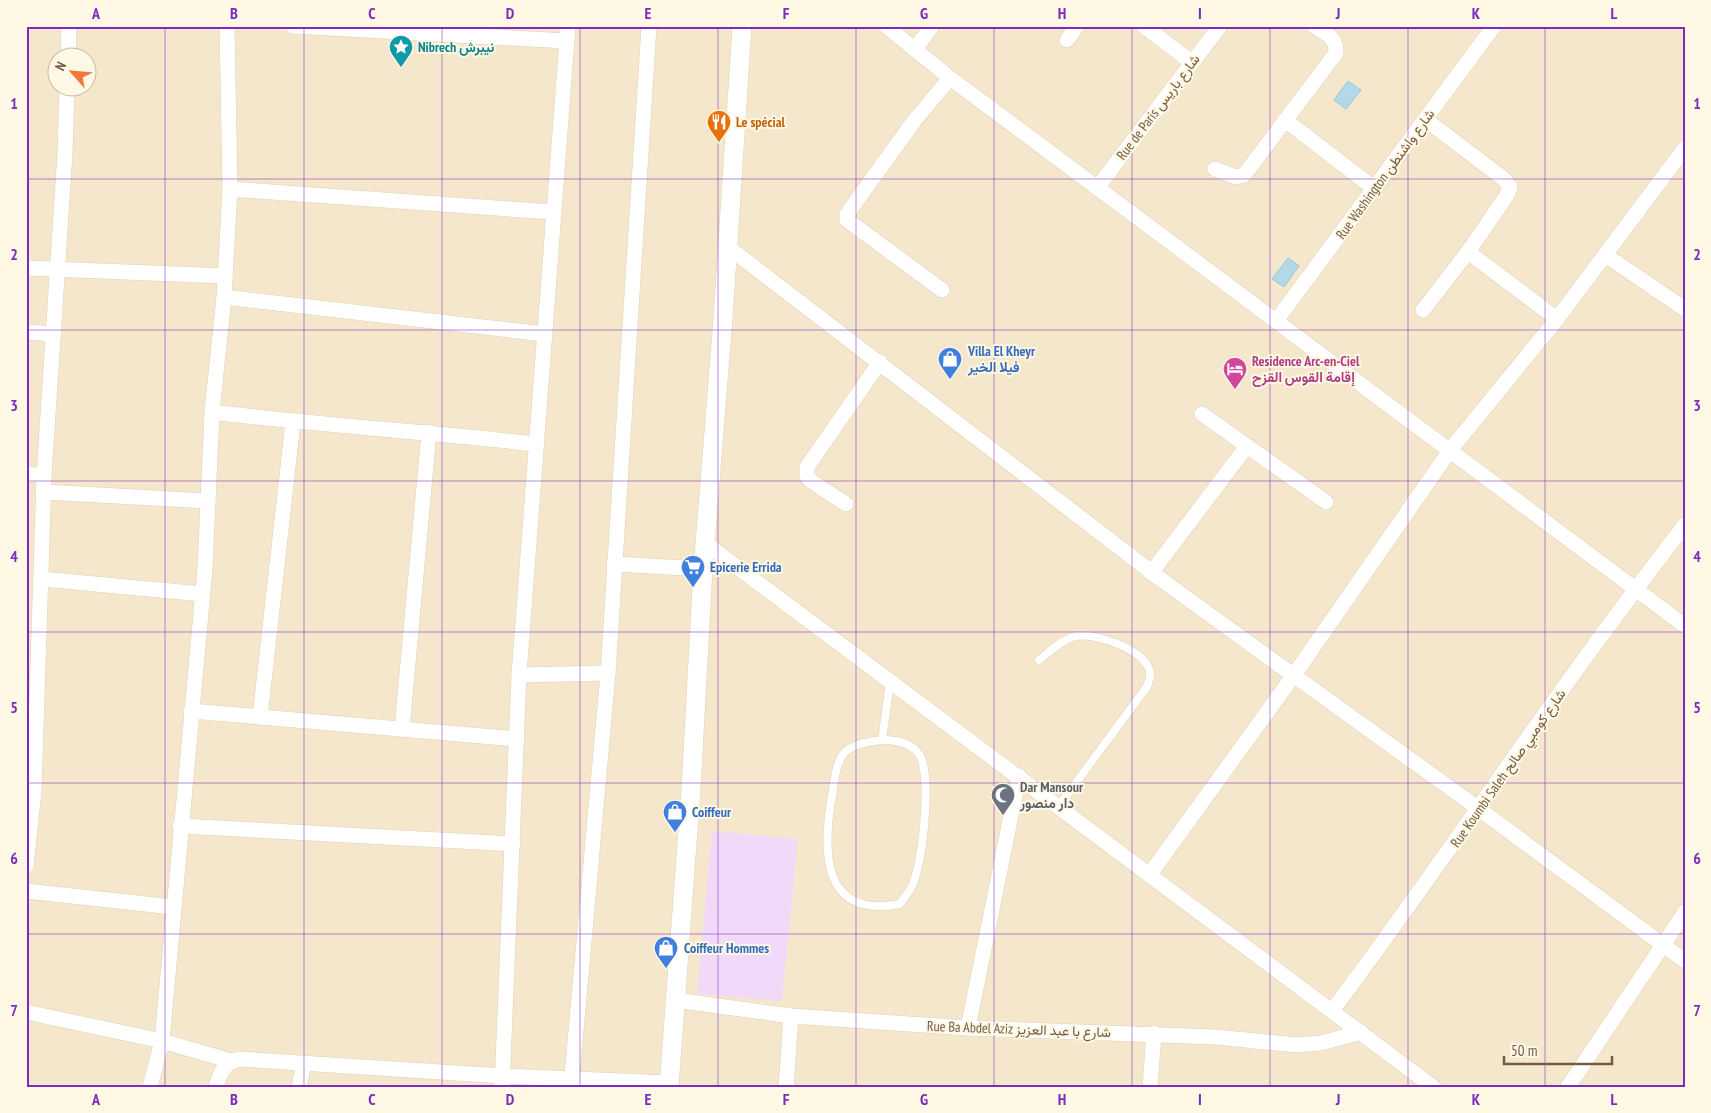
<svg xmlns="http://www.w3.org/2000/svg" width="1711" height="1113" viewBox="0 0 1711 1113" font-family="'PT Sans Narrow',Vazirmatn,sans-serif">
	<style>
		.residential { fill: #f5e7cb; fill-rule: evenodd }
		.education { fill: #f1daf9 }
		.water { fill: #b1d9e7; stroke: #97c7da }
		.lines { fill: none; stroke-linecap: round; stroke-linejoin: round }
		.service-casing { stroke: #e1d1b9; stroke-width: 9 }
		.minor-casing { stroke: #e1d1b9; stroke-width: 16 }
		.tertiary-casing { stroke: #e1d1b9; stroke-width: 20 }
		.service { stroke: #fff; stroke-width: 8 }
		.minor { stroke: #fff; stroke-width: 15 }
		.tertiary { stroke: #fff; stroke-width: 19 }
		.grid { fill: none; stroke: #7b2cbf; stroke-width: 1; stroke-opacity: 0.55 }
		.labels { text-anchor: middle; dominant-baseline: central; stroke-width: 4; stroke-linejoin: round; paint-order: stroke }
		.culture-label { font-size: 14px; font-weight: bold; fill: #0d838f; stroke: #fff8e4; text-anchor: start }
		.street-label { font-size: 14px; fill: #745b45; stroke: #fff8e4 }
		.food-label { font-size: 14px; font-weight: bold; fill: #c56008; stroke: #fff8e4; text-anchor: start }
		.shop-label { font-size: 14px; font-weight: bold; fill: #366cbe; stroke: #fff8e4; text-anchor: start }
		.hotel-label { font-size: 14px; font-weight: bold; fill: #b23c85; stroke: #fff8e4; text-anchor: start }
		.worship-label { font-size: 14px; font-weight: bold; fill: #5b616d; stroke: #fff8e4; text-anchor: start }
		.neatline { fill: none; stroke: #7b2cbf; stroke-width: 2 }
		.grid-label { font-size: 16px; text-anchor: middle; font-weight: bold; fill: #7b2cbf }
	</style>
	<rect width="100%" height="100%" fill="#fdf5dd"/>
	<!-- residential -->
	<path class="residential" d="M26,26H1685V1087H26ZM58,58H88V88H58Z"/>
	<!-- education -->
	<path class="education" d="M712,831L798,839L782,1001L697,994Z"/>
	<!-- water -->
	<g class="water">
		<path d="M1348,81L1361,90L1346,109L1334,100Z"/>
		<path d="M1288,258L1299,266L1284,287L1272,279Z"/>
	</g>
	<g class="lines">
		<defs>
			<g id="service">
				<path d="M1039,660C1050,652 1061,640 1075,636C1094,632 1148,650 1150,673C1151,679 1148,683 1146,688L1058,807"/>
				<path d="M882,740C870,742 855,743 845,752C836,761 834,783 832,796C822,852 822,919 900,904C903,899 908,894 911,888C923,866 931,781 921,758C914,742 896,740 882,740L890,682"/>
			</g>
			<g id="minor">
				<path d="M293,26L567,41"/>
				<path d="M886,26L950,78L1685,626"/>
				<path d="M1144,26L1191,62"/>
				<path d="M1067,40L1077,26"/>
				<path d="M915,49L932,26"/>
				<path d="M68,58L69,26"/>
				<path d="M1285,120L1375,189"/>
				<path d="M1215,169L1236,177L1244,175L1336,53C1337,37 1326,34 1314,26"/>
				<path d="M1097,188L1220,26"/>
				<path d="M230,189L552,212"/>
				<path d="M728,247L1163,581L1479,809L1685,961"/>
				<path d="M1468,252L1557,319"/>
				<path d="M1605,255L1685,309"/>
				<path d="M26,268L225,276"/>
				<path d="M942,290L847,220V214L914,121L950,78"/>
				<path d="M224,297L544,334"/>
				<path d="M1423,310L1468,252L1507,195L1510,187L1504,179L1426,120"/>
				<path d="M1276,321L1494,26"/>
				<path d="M26,332L54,334"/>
				<path d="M212,412C320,425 428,432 535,444"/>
				<path d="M1247,446L1326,502"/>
				<path d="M26,474L44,476"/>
				<path d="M44,492L208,501"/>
				<path d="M846,504L811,481L807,476V467L880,362"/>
				<path d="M705,543L1433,1087"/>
				<path d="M614,564L703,569"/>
				<path d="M1151,573L1247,446L1202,414"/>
				<path d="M42,579L202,594"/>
				<path d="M519,675L608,673"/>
				<path d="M191,711L517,739"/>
				<path d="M260,717L293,422"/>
				<path d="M402,729L429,432"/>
				<path d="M180,826L513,844"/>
				<path d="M26,866L34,791L44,476L65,153L67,88"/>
				<path d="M1150,874L1294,675L1451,449L1557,319L1685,148"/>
				<path d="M26,891L173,907"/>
				<path d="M675,1000L791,1016L968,1028L1216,1037L1296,1045L1321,1043L1361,1032"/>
				<path d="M1332,1011C1452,851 1561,683 1685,525"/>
				<path d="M26,1012L162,1041L231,1061"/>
				<path d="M968,1028L1019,776"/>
				<path d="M150,1087L162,1041L205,569L212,412L224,297L230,189L227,26"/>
				<path d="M216,1087C220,1073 224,1063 239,1059L503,1076L669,1083"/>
				<path d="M299,1087L304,1063"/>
				<path d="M502,1087L519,675L568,26"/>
				<path d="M571,1087L608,673L649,26"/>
				<path d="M786,1087L791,1016"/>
				<path d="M1150,1087L1154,1033"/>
				<path d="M1568,1087L1685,912"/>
			</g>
			<path id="tertiary" d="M669,1087L691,789L703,569L723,319L742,26"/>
		</defs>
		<!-- service casing -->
		<use href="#service" class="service-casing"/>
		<!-- minor casing -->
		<use href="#minor" class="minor-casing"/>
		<!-- tertiary casing -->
		<use href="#tertiary" class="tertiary-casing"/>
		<!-- service -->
		<use href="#service" class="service"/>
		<!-- minor -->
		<use href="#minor" class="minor"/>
		<!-- tertiary -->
		<use href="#tertiary" class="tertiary"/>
	</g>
	<!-- grid -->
	<path class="grid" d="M165,26V1087M304,26V1087M442,26V1087M580,26V1087M718,26V1087M856,26V1087M994,26V1087M1132,26V1087M1270,26V1087M1408,26V1087M1545,26V1087M26,179H1685M26,330H1685M26,481H1685M26,632H1685M26,783H1685M26,934H1685"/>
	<!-- icons -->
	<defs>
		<symbol id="sight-pin" viewBox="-11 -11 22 30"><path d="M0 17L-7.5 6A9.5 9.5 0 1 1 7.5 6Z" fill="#0f9aa8" stroke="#fff8e4"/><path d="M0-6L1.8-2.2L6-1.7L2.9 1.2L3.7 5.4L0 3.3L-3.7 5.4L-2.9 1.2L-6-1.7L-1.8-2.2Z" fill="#fff"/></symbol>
		<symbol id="restaurant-pin" viewBox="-11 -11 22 30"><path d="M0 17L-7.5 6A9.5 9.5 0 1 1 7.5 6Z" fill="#e8710a" stroke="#fff8e4"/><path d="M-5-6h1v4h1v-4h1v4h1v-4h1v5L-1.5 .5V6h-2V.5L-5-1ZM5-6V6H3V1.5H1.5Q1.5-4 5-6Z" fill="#fff"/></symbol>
		<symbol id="shop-pin" viewBox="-11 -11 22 30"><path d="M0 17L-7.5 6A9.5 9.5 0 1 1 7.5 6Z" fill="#3f7fe0" stroke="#fff8e4"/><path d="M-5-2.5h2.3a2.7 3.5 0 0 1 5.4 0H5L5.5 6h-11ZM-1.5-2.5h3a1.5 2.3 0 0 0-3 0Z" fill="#fff"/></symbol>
		<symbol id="hotel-pin" viewBox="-11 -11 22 30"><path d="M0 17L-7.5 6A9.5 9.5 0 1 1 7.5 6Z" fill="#d1479c" stroke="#fff8e4"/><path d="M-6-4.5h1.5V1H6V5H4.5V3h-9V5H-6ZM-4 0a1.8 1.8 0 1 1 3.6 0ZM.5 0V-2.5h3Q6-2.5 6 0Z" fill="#fff"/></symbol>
		<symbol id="supermarket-pin" viewBox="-11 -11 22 30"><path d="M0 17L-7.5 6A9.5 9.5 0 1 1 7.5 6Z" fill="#3f7fe0" stroke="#fff8e4"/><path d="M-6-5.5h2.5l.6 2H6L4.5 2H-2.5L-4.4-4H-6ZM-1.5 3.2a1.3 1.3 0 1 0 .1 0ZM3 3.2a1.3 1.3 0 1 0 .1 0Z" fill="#fff"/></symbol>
		<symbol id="mosque-pin" viewBox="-11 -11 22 30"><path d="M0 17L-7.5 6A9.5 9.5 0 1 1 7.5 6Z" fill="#6b7280" stroke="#fff8e4"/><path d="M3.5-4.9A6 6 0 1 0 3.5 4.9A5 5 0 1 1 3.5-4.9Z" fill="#fff"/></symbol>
	</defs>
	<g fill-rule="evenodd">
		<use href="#sight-pin" x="387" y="33" width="28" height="38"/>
		<use href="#restaurant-pin" x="705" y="108" width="28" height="38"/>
		<use href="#shop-pin" x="936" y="345" width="28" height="38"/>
		<use href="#hotel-pin" x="1221" y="355" width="28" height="38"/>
		<use href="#supermarket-pin" x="679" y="553" width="28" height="38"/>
		<use href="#mosque-pin" x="989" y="781" width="28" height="38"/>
		<use href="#shop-pin" x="661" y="798" width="28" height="38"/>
		<use href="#shop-pin" x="652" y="934" width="28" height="38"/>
	</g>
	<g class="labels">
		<!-- culture labels -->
		<g class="culture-label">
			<text x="418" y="47">Nibrech نيبرش</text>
		</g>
		<!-- street labels -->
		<g class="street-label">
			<text transform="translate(1158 107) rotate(-53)">Rue de Paris شارع باريس</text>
			<text transform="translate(1385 174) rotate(-54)">Rue Washington شارع واشنطن</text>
			<text transform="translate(1508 768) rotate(-55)">Rue Koumbi Saleh شارع كومبي صالح</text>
			<text transform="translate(1019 1029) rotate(2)">Rue Ba Abdel Aziz شارع با عبد العزيز</text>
		</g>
		<!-- food labels -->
		<g class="food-label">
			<text x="736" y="122">Le spécial</text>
		</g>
		<!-- shop labels -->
		<g class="shop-label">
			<text x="968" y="351">Villa El Kheyr<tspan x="968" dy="16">فيلا الخير</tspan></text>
			<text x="710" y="567">Epicerie Errida</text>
			<text x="692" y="812">Coiffeur</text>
			<text x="684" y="948">Coiffeur Hommes</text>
		</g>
		<!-- hotel labels -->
		<g class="hotel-label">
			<text x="1252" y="361">Residence Arc-en-Ciel<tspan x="1252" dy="16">إقامة القوس القزح</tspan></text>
		</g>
		<!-- worship labels -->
		<g class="worship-label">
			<text x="1020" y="787">Dar Mansour<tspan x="1020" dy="16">دار منصور</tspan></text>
		</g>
	</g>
	<!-- border -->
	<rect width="1711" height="1113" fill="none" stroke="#fff8e4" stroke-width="55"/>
	<!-- north arrow -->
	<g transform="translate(72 72) rotate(297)"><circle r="24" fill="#fff8e4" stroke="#c7b9a4"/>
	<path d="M0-4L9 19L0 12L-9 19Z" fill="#f0783a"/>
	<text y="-8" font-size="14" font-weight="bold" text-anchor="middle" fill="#745b45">N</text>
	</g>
	<!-- scale -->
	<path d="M1504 1056v8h108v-8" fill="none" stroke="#745b45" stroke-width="2.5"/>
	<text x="1511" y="1056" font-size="15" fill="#745b45" stroke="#fff8e4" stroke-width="4" paint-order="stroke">50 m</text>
	<rect x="28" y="28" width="1656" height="1058" class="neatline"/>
	<g class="grid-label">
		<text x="96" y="19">A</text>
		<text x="234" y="19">B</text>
		<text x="372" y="19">C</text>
		<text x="510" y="19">D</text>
		<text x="648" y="19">E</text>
		<text x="786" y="19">F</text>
		<text x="924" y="19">G</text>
		<text x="1062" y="19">H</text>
		<text x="1200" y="19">I</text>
		<text x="1338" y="19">J</text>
		<text x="1476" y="19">K</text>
		<text x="1614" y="19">L</text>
		<text x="14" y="109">1</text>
		<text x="1697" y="109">1</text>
		<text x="14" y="260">2</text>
		<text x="1697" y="260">2</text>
		<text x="14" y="411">3</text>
		<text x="1697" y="411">3</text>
		<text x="14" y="562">4</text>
		<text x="1697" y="562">4</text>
		<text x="14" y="713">5</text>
		<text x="1697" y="713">5</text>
		<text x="14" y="864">6</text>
		<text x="1697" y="864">6</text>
		<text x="14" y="1016">7</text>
		<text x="1697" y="1016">7</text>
		<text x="96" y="1105">A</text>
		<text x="234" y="1105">B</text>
		<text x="372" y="1105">C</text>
		<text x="510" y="1105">D</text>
		<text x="648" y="1105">E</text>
		<text x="786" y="1105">F</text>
		<text x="924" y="1105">G</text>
		<text x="1062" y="1105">H</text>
		<text x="1200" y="1105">I</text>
		<text x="1338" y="1105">J</text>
		<text x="1476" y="1105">K</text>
		<text x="1614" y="1105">L</text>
	</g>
</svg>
